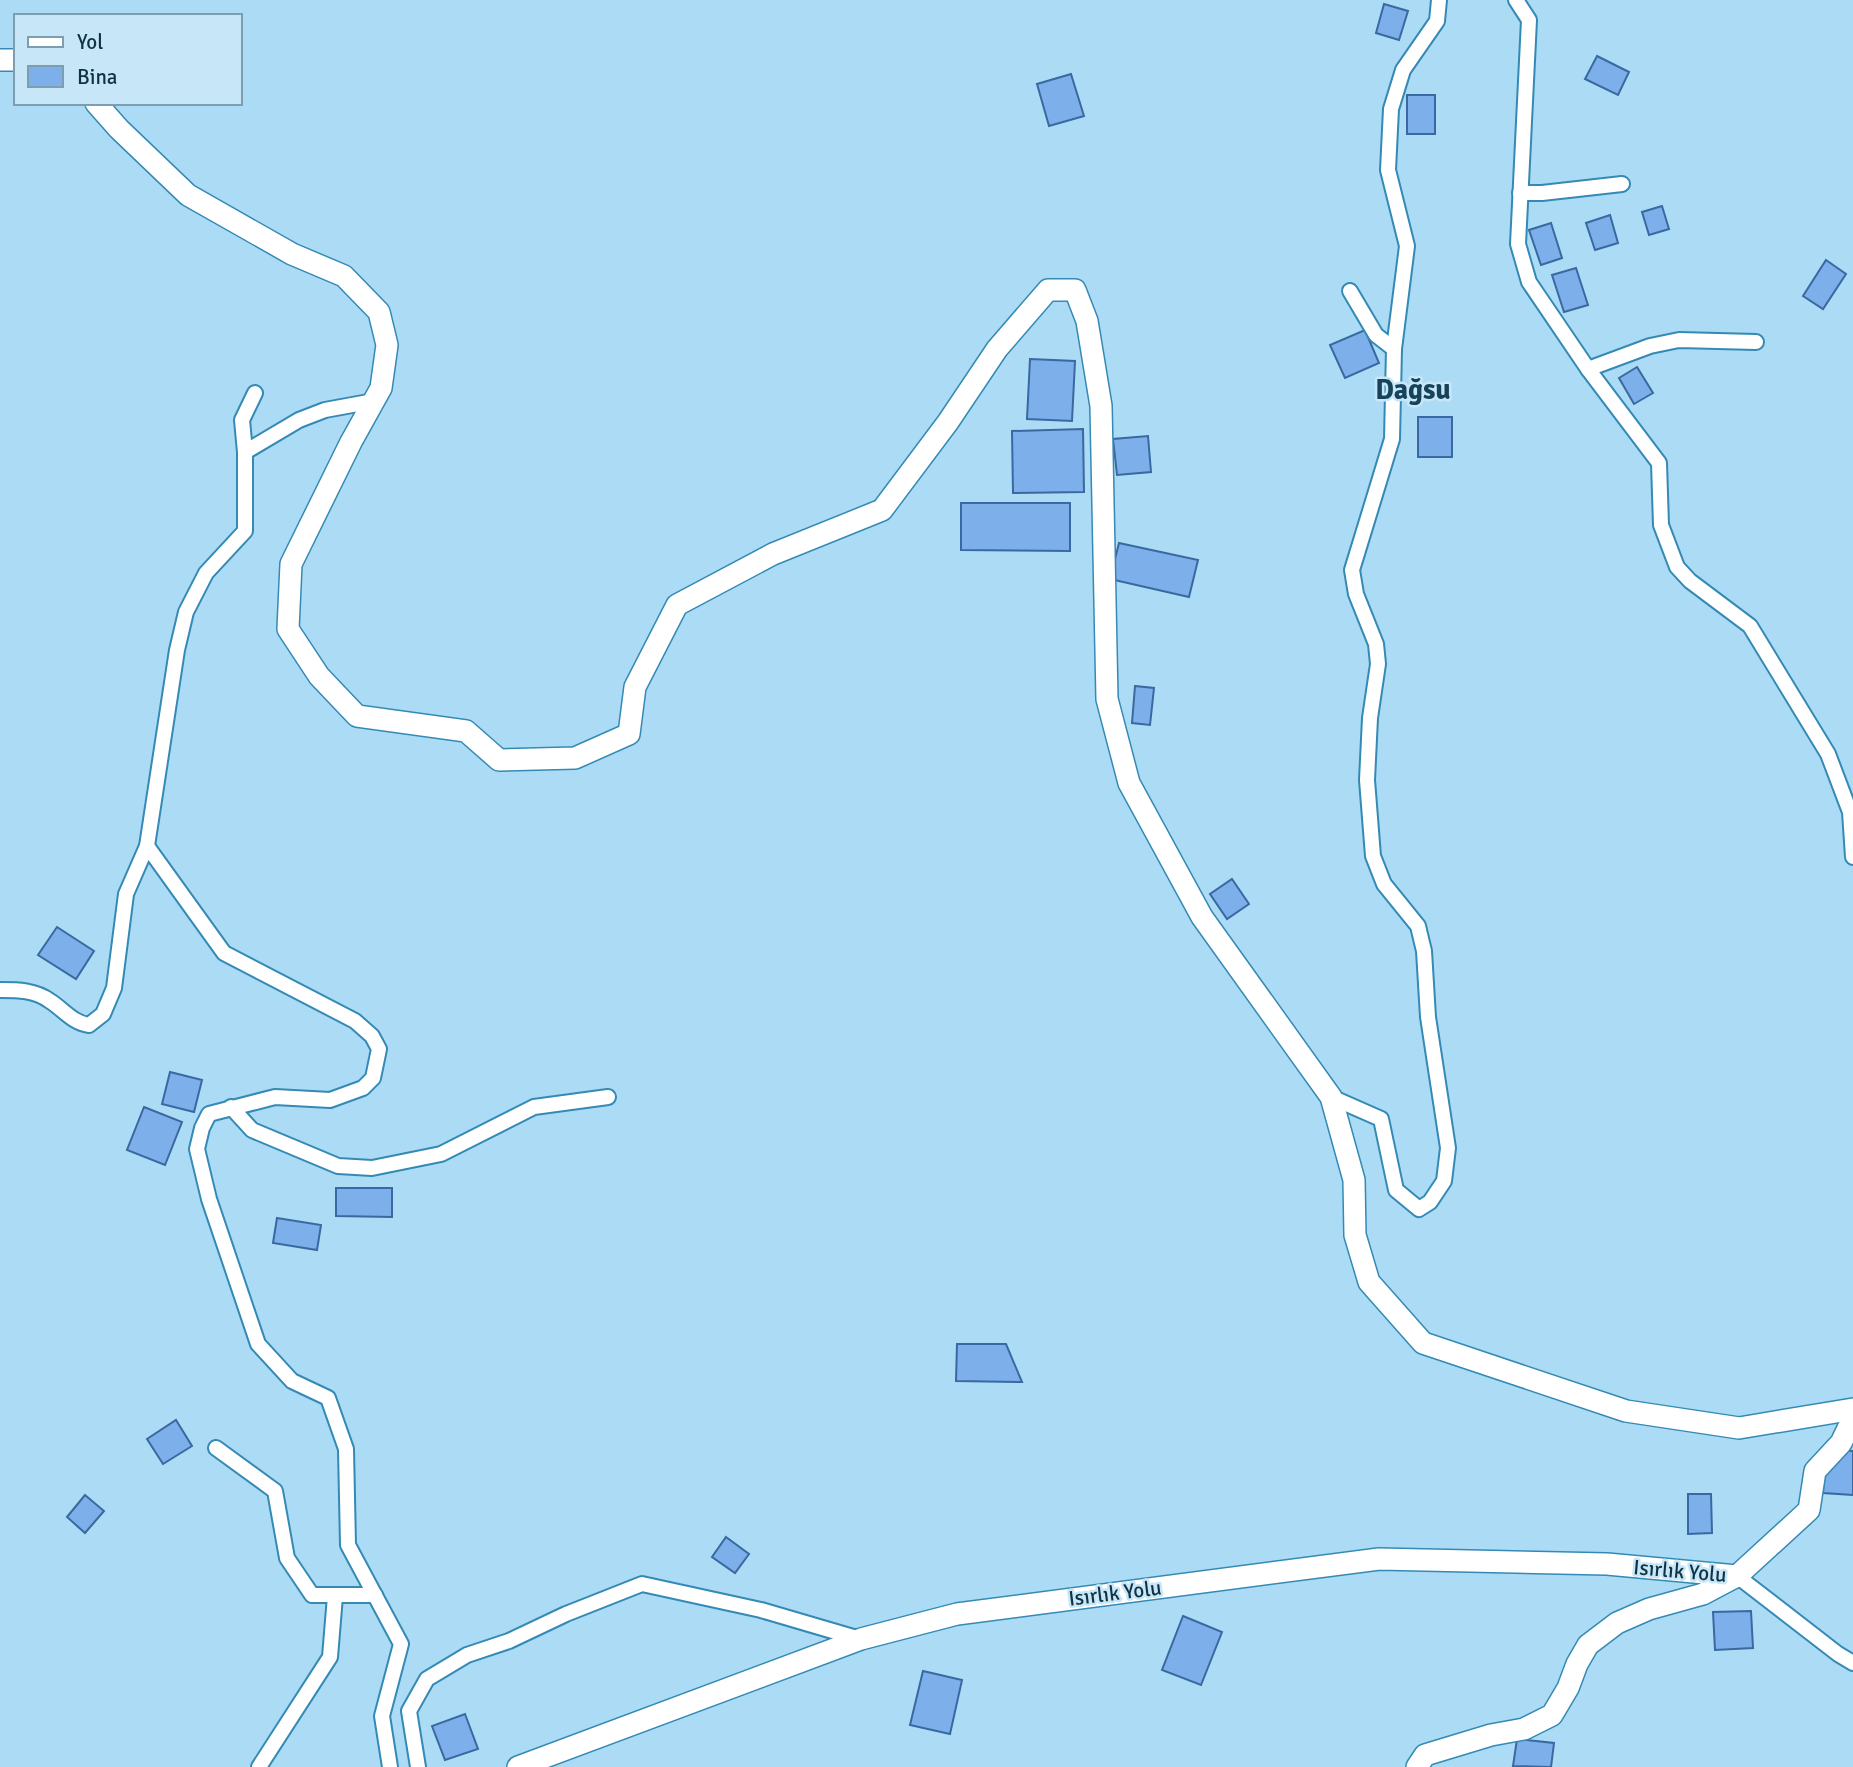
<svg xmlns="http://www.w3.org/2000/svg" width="1853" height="1767" viewBox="0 0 1853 1767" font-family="Signika,sans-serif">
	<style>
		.building { fill: #7dafeb; stroke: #3969a0; stroke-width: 2 }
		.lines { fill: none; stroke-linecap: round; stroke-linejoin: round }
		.street-casing { stroke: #348ab4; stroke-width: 18 }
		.secondary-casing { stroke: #348ab4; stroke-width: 24 }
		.street { stroke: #fff; stroke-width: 14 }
		.secondary { stroke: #fff; stroke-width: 21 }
		.labels { text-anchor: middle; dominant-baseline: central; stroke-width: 5; stroke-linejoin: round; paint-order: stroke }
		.street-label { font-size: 21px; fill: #0f3344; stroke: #c7e6f8 }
		.district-label { font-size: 28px; font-weight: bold; fill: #164359; stroke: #c7e6f8 }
	</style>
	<rect width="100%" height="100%" fill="#acdbf6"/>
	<!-- building -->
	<g class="building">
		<path d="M1384,4L1408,11L1399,40L1376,33Z"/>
		<path d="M1597,56L1629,72L1618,95L1585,79Z"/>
		<path d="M1071,74L1084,116L1049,126L1037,84Z"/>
		<rect x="1407" y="95" width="28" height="39"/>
		<path d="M1662,206L1669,229L1649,235L1642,212Z"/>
		<path d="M1610,215L1618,243L1595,250L1586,223Z"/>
		<path d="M1551,223L1562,258L1541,265L1529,230Z"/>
		<path d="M1826,260L1846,274L1823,309L1803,296Z"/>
		<path d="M1576,268L1588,305L1564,312L1552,275Z"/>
		<path d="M1365,330L1379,363L1345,378L1330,345Z"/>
		<path d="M1030,359L1075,361L1072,421L1027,419Z"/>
		<path d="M1637,367L1653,393L1634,404L1619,378Z"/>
		<rect x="1418" y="417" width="34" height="40"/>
		<path d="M1083,429L1084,492L1013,493L1012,431Z"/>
		<path d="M1148,436L1151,472L1117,475L1113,439Z"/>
		<path d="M961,503H1070V551L961,550Z"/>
		<path d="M1119,543L1198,560L1189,597L1110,579Z"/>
		<path d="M1135,686L1154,688L1150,725L1132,723Z"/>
		<path d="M1232,879L1249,904L1227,919L1210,894Z"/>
		<path d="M57,927L94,951L76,979L38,955Z"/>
		<path d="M170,1072L202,1080L194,1112L162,1104Z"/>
		<path d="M144,1107L182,1122L165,1165L127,1150Z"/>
		<path d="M336,1188H392V1217L336,1216Z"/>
		<path d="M277,1218L321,1225L317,1250L273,1243Z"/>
		<path d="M957,1344H1006L1022,1382L956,1381Z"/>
		<path d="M176,1420L192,1446L163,1464L147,1439Z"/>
		<path d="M1837,1450L1853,1451V1495L1823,1493L1825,1462Z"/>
		<path d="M1688,1494H1711L1712,1533L1688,1534Z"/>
		<path d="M85,1495L104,1511L85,1533L67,1517Z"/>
		<path d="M726,1537L749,1554L735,1573L712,1557Z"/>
		<path d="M1751,1611L1753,1648L1715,1650L1713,1612Z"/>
		<path d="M1183,1616L1222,1632L1201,1685L1162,1670Z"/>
		<path d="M923,1671L962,1680L950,1734L910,1725Z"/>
		<path d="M465,1714L478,1749L445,1760L432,1726Z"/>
		<path d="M1517,1739L1554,1743L1551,1767L1513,1766Z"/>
	</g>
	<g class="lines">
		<defs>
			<g id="street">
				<path d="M1516,0L1529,20L1518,244L1529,282L1588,369L1659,463L1661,525L1677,567L1690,581L1750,626L1828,754L1850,812L1853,857"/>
				<path d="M1520,193H1542L1622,184"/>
				<path d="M1350,291L1376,335L1394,349"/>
				<path d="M1588,369L1650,346L1679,340L1756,342"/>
				<path d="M245,452L299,420L325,410L374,401"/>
				<path d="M147,846L224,953L355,1021L372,1036L379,1049L373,1078L363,1088L330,1100L275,1097L209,1114L202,1128L197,1149L209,1199L258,1344L292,1381L328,1398L346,1449L348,1545L401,1644L382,1716L390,1767"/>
				<path d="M0,990C18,990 35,990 50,1001C64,1010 73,1023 89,1025L103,1014L114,988L126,894L147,846L177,650L186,612L206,573L245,531V452L242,420L255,393"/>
				<path d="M1331,1097L1381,1119L1396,1190L1419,1209L1430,1202L1444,1181L1448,1148L1428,1017L1424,951L1418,926L1384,884L1373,856L1367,780L1370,718L1378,664L1376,644L1356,594L1352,570L1392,439L1394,349L1407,246L1388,170L1391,109L1403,70L1437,21L1439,0"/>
				<path d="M231,1107L252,1130L338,1166L372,1168L441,1154L534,1107L608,1097"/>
				<path d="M216,1448L275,1491L287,1558L312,1595H375"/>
				<path d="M1737,1576L1838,1654L1853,1663"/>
				<path d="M259,1767L330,1657L335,1596"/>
				<path d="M418,1767L409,1711L427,1679L467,1655L509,1641L566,1614L642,1584L761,1610L860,1639"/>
			</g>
			<g id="secondary">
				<path d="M0,60H16"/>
				<path d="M96,103L119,129L188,195L292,254L344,276L379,312L387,345L381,388L351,442L291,564L288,629L319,676L357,716L466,731L499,760L575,758L629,734L635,687L677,605L773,554L882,510L948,422L997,349L1048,290H1075L1087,321L1101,406L1107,699L1129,783L1202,917L1331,1097L1354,1180L1355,1235L1369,1282L1423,1343L1626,1411L1739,1428L1853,1409"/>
				<path d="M518,1767L861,1639L957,1614L1379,1559L1607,1564L1737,1576"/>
				<path d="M1417,1767L1425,1755L1491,1735L1524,1729L1552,1715L1568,1688L1577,1664L1588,1645L1617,1623L1649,1609L1703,1594L1737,1576L1809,1510L1815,1471L1841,1443L1853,1418"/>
			</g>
		</defs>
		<!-- street casing -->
		<use href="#street" class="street-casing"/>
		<!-- secondary casing -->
		<use href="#secondary" class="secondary-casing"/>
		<!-- street -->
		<use href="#street" class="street"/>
		<!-- secondary -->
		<use href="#secondary" class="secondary"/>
	</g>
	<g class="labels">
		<!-- street labels -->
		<g class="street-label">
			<text transform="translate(1680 1571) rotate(5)">Isırlık Yolu</text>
			<text transform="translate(1115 1593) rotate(-7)">Isırlık Yolu</text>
		</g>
		<!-- district labels -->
		<g class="district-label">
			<text x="1413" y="390">Dağsu</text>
		</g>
	</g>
	<!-- legend -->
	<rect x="14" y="14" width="228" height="91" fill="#c7e6f8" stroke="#7d9eb0" stroke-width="2"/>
	<rect x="28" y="37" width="35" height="10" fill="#ffffff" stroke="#7d9eb0" stroke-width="2"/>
	<text x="77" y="49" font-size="21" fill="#0f3344">Yol</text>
	<rect x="28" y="66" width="35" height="21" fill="#7dafeb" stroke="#7d9eb0" stroke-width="2"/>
	<text x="77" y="84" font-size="21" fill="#0f3344">Bina</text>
</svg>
